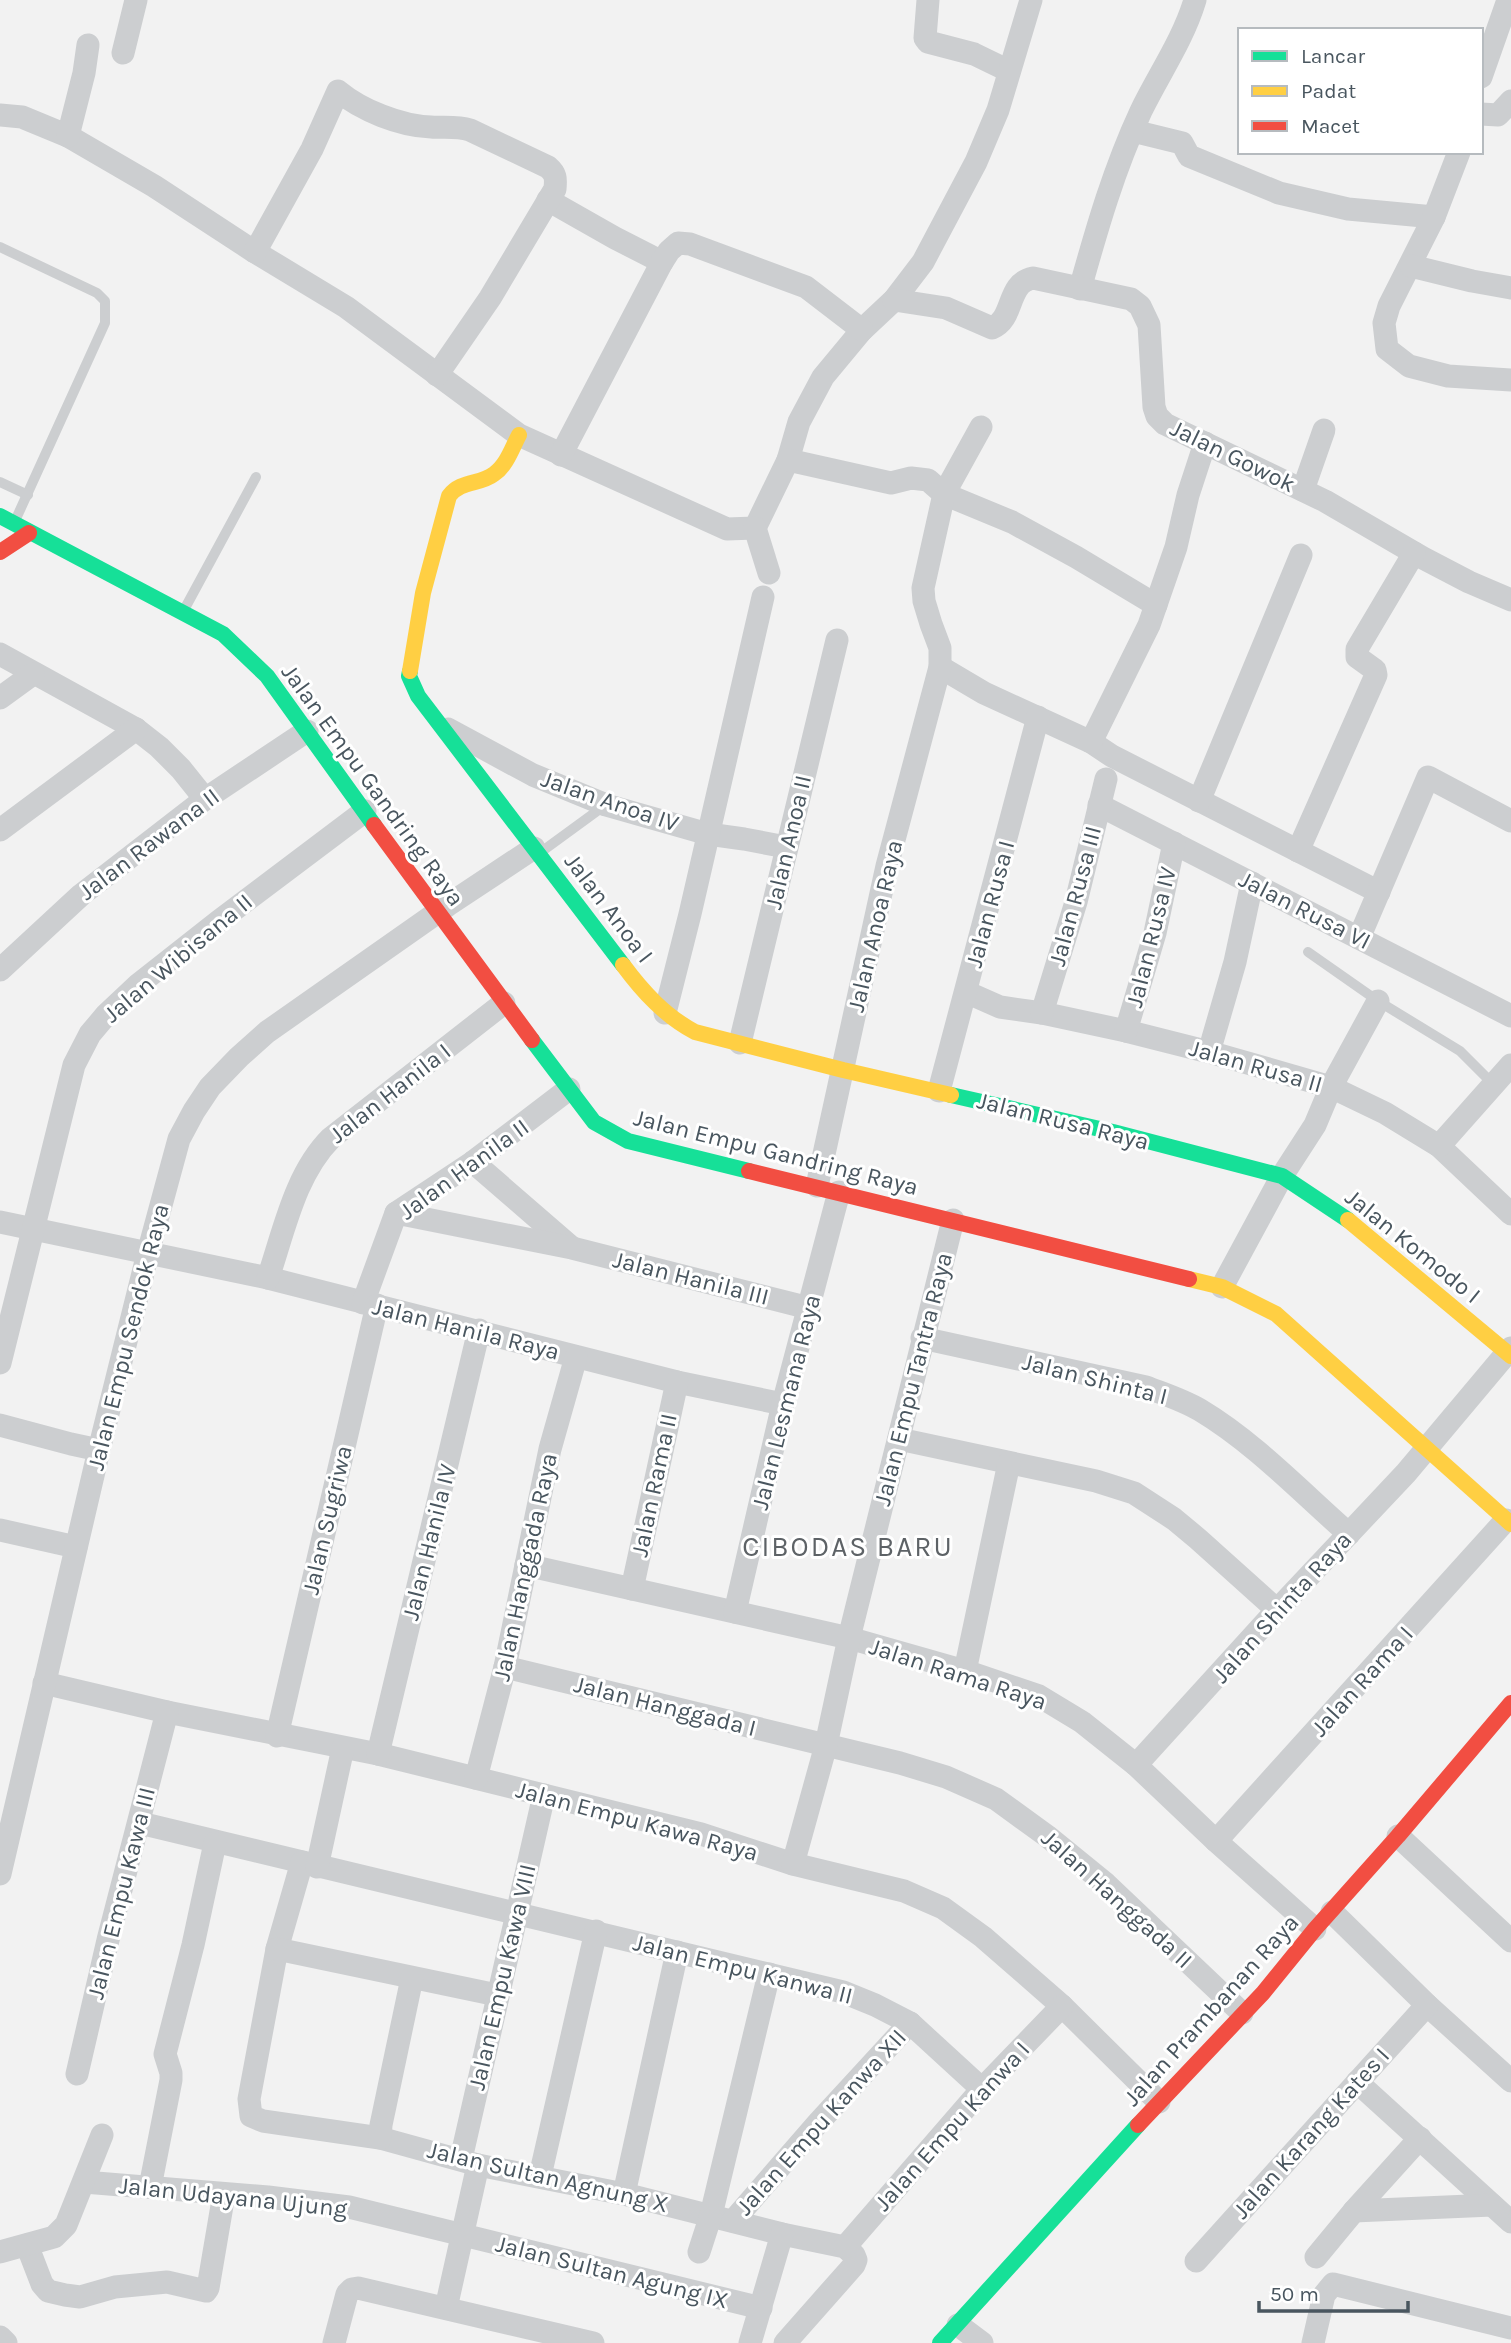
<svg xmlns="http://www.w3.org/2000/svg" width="1511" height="2343" viewBox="0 0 1511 2343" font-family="Karla,sans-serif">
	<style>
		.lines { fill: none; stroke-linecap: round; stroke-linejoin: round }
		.lane { stroke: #ccced0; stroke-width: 10 }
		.street { stroke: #ccced0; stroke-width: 23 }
		.fast { stroke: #16e098; stroke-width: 16 }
		.slow { stroke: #ffcf43; stroke-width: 16 }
		.jam { stroke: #f24e42; stroke-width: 16 }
		.labels { text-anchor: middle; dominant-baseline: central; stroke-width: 6; stroke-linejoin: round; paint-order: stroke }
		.street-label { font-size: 24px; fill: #49565f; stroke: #fff }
		.quarter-label { font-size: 28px; letter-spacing: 2px; fill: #5d6266; stroke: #fff }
	</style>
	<rect width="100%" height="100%" fill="#f2f2f2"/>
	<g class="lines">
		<!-- lane -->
		<g class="lane">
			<path d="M0,247L97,293L105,301V323L15,521"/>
			<path d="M0,482L28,495"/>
			<path d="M184,610L256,477"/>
			<path d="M541,852L604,806"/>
			<path d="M1308,952L1378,1001L1460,1051L1494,1085"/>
		</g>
		<!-- street -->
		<g class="street">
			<path d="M928,0L925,38L928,42L974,54L1009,71"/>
			<path d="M123,53L136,0"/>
			<path d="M1481,77L1508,0"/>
			<path d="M1481,114L1498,115L1511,101"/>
			<path d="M0,115L22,117L68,136L154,186L255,252L346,307L519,435L727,529L755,528L788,460L799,422L823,377L862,330L894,300L923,262L976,162L998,110L1031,0"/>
			<path d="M1133,131L1182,143L1189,156L1279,193L1348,209L1434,217"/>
			<path d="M68,136L84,73L88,45"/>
			<path d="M1459,152L1434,217L1389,306L1384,323L1387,349L1409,366L1448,376L1511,380"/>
			<path d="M548,200L615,238L662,262"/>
			<path d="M255,252L312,149L338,91C361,110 400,126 431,127C445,128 457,126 470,130L548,167C556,174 556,178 555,189L490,298L437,375"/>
			<path d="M1411,266L1472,281L1511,288"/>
			<path d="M1080,289C1097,228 1114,169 1141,111C1159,74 1183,40 1195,0"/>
			<path d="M894,300L946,308L992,328C1015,319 1006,283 1033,278L1131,299L1140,306L1149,325L1154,407L1157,416L1165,424L1325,501L1423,558L1469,582L1511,600"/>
			<path d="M561,455L662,262L669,251L678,243L690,244L806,287L862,330"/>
			<path d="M788,460L891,483L911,478L928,480L944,494L1012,522L1076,557L1156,605"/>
			<path d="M1303,490L1324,430"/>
			<path d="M755,528L769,573"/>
			<path d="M0,654L136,729L159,747L181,769L205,799"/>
			<path d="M940,667L984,693L1091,742L1112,756L1379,892"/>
			<path d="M0,698L33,674"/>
			<path d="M448,729L533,775L606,805L708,834L744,839L786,847"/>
			<path d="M1091,742L1149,625L1176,547L1188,495L1205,443"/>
			<path d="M1199,801L1301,555"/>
			<path d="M1099,805L1511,1016"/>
			<path d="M0,830L136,729"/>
			<path d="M1298,851L1376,675L1375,670L1357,657V649L1414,553"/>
			<path d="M1359,938L1428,777L1511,821"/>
			<path d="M0,970L81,895L205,799L307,731"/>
			<path d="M966,992L1000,1007L1042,1013L1126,1031L1209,1052L1331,1087L1385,1113L1439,1146L1511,1214"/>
			<path d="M665,1013L690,914L763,597"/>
			<path d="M1042,1013L1076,902L1106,779"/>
			<path d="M1126,1031L1155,933L1174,843"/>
			<path d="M740,1043L837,640"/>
			<path d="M1209,1052L1235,962L1252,883"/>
			<path d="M939,1091L1038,717"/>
			<path d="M1439,1146L1511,1065"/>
			<path d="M473,1162L571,1247"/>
			<path d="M817,1186L887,866L940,667V648L931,624L924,601L923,588L944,494L981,427"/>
			<path d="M396,1213L572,1248L809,1308"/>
			<path d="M0,1222L268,1278L677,1382L783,1404"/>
			<path d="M268,1278C284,1231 295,1174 331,1138L504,1003"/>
			<path d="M1222,1287L1282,1176L1315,1125L1331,1087L1378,1001"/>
			<path d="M363,1303L396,1213L473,1162L569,1089"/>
			<path d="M922,1338L1146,1387C1164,1394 1183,1400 1200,1410C1255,1443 1301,1492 1349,1534"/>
			<path d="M0,1363L74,1065L90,1034L106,1015L139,984L219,921L365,811"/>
			<path d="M0,1425L71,1444L99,1450"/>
			<path d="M899,1439L1096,1481L1134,1493L1174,1519L1198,1539L1277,1610"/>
			<path d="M0,1530L76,1547"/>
			<path d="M526,1565L849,1638L965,1671L1039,1696L1082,1722L1136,1765L1216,1841L1315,1929"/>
			<path d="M632,1589L677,1382"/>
			<path d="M735,1612L783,1404L839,1192"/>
			<path d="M505,1667L900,1763L946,1777L996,1799L1047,1836L1106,1884L1242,2013"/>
			<path d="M965,1671L1009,1463"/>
			<path d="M44,1683L167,1712L378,1754L701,1834L793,1864L904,1891L943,1908L983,1937L1062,2006L1159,2102"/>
			<path d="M277,1736L377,1305"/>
			<path d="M378,1754L479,1330"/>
			<path d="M1136,1765L1277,1610L1406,1473L1511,1348"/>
			<path d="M476,1778L505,1667L550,1449L576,1357"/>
			<path d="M140,1823L843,1992L875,2005L910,2023L982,2089"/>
			<path d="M1398,1836L1511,1941"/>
			<path d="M1216,1841L1506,1520"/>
			<path d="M302,1862L277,1949L249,2099L251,2116L263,2121L380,2138L478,2165L624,2194L782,2234L845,2247L854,2255L856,2260L854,2265L785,2343"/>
			<path d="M793,1864L826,1745L849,1638L953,1220"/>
			<path d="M317,1867L343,1748"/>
			<path d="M0,1874L99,1450L148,1253L179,1139L194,1111L210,1087L239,1057L267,1032L448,905L534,848"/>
			<path d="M1332,1912L1427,2005L1511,2081"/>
			<path d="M277,1949L497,1995"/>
			<path d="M77,2074L108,1940L167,1712"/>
			<path d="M1357,2082L1511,2222"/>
			<path d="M380,2138L381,2125L412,1978"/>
			<path d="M461,2159L544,1795"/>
			<path d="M540,2176L596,1931"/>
			<path d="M84,2182L268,2197L349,2207L761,2308"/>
			<path d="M150,2187L171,2080V2073L165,2054L193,1945L215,1843"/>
			<path d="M624,2194L677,1952"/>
			<path d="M1354,2211L1492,2205"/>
			<path d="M733,2221L818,2123L910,2023"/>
			<path d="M27,2245L42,2284L48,2291L65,2295L80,2297L115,2287L167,2282L206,2291L208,2288L224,2194"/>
			<path d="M845,2247L982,2089L1062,2006"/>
			<path d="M0,2252L54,2237L66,2225L102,2135"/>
			<path d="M699,2252L711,2215L769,1974"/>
			<path d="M1316,2257L1354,2211L1420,2138"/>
			<path d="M1196,2261L1427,2005"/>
			<path d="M446,2308L478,2165"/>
			<path d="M958,2325L982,2343"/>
			<path d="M0,2337L6,2343"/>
			<path d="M334,2343L347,2294L352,2289L358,2288L593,2343"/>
			<path d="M750,2343L782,2234"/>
			<path d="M1313,2343L1324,2295L1333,2284L1511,2328"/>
		</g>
		<!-- fast -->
		<g class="fast">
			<path d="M0,516L223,634L267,676L374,825"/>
			<path d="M410,671L409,676L418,696L623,965"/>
			<path d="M532,1040L594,1122L628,1141L749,1171"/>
			<path d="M951,1095L1113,1132L1282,1176L1348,1220"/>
			<path d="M940,2343L1138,2125"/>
		</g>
		<!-- slow -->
		<g class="slow">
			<path d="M410,671L423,593L449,496C461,480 480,485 494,474C507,465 512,448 519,435"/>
			<path d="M623,965C643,992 665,1016 695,1032L843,1070L951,1095"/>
			<path d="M1348,1220L1511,1356"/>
			<path d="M1189,1279L1222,1287L1276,1314L1511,1524"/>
		</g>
		<!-- jam -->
		<g class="jam">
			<path d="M0,552L29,533"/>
			<path d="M374,825L532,1040"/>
			<path d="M749,1171L1189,1279"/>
			<path d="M1138,2125L1263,1993L1315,1929L1398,1836L1511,1703"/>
		</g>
	</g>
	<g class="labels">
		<!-- street labels -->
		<g class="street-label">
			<text transform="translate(1233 456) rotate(26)">Jalan Gowok</text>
			<text transform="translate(373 785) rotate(54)">Jalan Empu Gandring Raya</text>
			<text transform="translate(610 801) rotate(19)">Jalan Anoa IV</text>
			<text transform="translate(788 842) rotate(-77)">Jalan Anoa II</text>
			<text transform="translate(149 844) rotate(-37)">Jalan Rawana II</text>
			<text transform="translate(1075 896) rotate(-75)">Jalan Rusa III</text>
			<text transform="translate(990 904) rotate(-75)">Jalan Rusa I</text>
			<text transform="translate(609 908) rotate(53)">Jalan Anoa I</text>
			<text transform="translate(1305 910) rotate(27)">Jalan Rusa VI</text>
			<text transform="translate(875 926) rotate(-77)">Jalan Anoa Raya</text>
			<text transform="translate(1151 937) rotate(-76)">Jalan Rusa IV</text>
			<text transform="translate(178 958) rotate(-40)">Jalan Wibisana II</text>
			<text transform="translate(1256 1066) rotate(16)">Jalan Rusa II</text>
			<text transform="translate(390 1093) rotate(-38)">Jalan Hanila I</text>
			<text transform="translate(1063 1121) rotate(14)">Jalan Rusa Raya</text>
			<text transform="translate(776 1152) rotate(14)">Jalan Empu Gandring Raya</text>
			<text transform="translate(464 1169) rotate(-36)">Jalan Hanila II</text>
			<text transform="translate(1413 1246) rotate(39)">Jalan Komodo I</text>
			<text transform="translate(691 1278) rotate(14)">Jalan Hanila III</text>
			<text transform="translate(466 1329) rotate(14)">Jalan Hanila Raya</text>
			<text transform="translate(128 1337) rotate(-76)">Jalan Empu Sendok Raya</text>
			<text transform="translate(913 1379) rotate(-76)">Jalan Empu Tantra Raya</text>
			<text transform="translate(1095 1379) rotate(14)">Jalan Shinta I</text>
			<text transform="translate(786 1402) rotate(-76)">Jalan Lesmana Raya</text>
			<text transform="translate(654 1485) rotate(-78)">Jalan Rama II</text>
			<text transform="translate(327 1520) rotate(-77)">Jalan Sugriwa</text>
			<text transform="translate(429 1542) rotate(-76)">Jalan Hanila IV</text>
			<text transform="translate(525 1567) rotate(-78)">Jalan Hanggada Raya</text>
			<text transform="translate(1282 1607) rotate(-48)">Jalan Shinta Raya</text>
			<text transform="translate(958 1674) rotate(18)">Jalan Rama Raya</text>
			<text transform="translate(1362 1681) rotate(-48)">Jalan Rama I</text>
			<text transform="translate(665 1706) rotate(14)">Jalan Hanggada I</text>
			<text transform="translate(637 1821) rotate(15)">Jalan Empu Kawa Raya</text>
			<text transform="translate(121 1893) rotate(-76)">Jalan Empu Kawa III</text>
			<text transform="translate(1117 1899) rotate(42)">Jalan Hanggada II</text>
			<text transform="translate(743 1969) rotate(14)">Jalan Empu Kanwa II</text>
			<text transform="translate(502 1977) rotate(-77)">Jalan Empu Kawa VIII</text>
			<text transform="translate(1211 2010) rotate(-48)">Jalan Prambanan Raya</text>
			<text transform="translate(821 2122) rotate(-48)">Jalan Empu Kanwa XII</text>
			<text transform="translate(952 2126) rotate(-48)">Jalan Empu Kanwa I</text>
			<text transform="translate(1311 2133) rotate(-48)">Jalan Karang Kates I</text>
			<text transform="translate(548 2177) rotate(13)">Jalan Sultan Agnung X</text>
			<text transform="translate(233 2197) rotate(6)">Jalan Udayana Ujung</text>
			<text transform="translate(612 2272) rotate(14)">Jalan Sultan Agung IX</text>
		</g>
		<!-- quarter labels -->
		<g class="quarter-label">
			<text x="848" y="1546">CIBODAS BARU</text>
		</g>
	</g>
	<!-- legend -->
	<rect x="1238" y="28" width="245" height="126" fill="#ffffff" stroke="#b6bbbf" stroke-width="2"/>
	<rect x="1252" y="51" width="35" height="10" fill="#16e098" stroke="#b6bbbf" stroke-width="2"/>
	<text x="1301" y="63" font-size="21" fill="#49565f">Lancar</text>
	<rect x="1252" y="86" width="35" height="10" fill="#ffcf43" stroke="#b6bbbf" stroke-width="2"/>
	<text x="1301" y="98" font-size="21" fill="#49565f">Padat</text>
	<rect x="1252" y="121" width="35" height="10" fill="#f24e42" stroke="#b6bbbf" stroke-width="2"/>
	<text x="1301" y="133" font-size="21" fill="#49565f">Macet</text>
	<!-- scale -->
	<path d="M1259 2301v10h149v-10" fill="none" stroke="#49565f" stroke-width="3.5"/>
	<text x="1270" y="2301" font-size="21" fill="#49565f" stroke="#ffffff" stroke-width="5" paint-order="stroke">50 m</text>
</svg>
